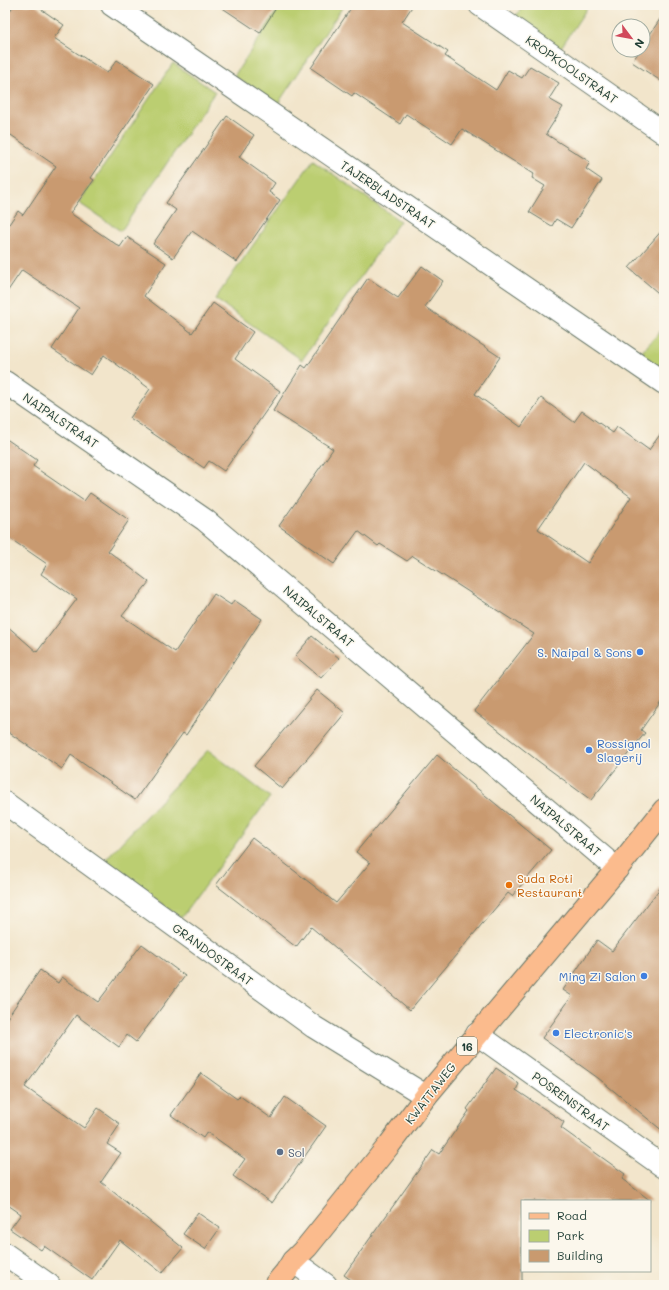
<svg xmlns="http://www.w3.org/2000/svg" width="669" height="1290" viewBox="0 0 669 1290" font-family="Mali,sans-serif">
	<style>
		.green { fill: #bbce71; stroke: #6d8652 }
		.building { fill: #c99a6f; fill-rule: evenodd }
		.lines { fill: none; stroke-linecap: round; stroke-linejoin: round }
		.minor-casing { stroke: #697869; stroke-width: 24 }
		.primary-casing { stroke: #697869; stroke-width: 24 }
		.minor { stroke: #fff; stroke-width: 22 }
		.primary { stroke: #fbbb8d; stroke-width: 22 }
		.shop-dot { fill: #3f7fe0; stroke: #fbf7ec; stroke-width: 1.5 }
		.food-dot { fill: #e8710a; stroke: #fbf7ec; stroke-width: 1.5 }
		.service-dot { fill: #5c6f8a; stroke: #fbf7ec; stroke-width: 1.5 }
		.labels { text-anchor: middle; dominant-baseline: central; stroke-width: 3; stroke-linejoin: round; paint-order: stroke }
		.shield { fill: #fbf7ec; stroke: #61756b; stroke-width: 1 }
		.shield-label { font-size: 11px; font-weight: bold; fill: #1f3d34 }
		.street-label { font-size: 12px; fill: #1f3d34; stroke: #fbf7ec }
		.shop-label { font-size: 12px; fill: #366cbe; stroke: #fbf7ec; text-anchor: end }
		.food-label { font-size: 12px; fill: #c56008; stroke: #fbf7ec; text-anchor: start }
		.service-label { font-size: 12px; fill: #4e5e75; stroke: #fbf7ec; text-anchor: start }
	</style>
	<rect width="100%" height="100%" fill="#fbf7ec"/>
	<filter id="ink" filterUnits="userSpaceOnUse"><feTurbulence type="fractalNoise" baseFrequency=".025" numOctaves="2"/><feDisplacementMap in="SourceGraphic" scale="8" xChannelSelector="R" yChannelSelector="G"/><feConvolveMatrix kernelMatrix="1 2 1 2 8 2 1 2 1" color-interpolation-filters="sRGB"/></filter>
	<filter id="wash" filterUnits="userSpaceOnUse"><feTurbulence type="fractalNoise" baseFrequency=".012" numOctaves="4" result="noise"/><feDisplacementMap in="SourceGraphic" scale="16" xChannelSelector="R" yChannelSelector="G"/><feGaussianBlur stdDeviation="0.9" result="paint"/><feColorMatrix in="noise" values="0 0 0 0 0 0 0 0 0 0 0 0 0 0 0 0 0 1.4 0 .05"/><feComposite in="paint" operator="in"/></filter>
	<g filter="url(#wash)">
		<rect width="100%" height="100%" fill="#f2e5cb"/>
		<!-- green -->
		<g class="green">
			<path d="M281,5H344L277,105L234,76Z"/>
			<path d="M524,5H589L560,49L514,19Z"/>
			<path d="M173,63L215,92L121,231L79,203Z"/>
			<path d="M313,160L400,221L302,360L215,299Z"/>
			<path d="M664,327V371L640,354Z"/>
			<path d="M208,750L270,797L181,918L104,861Z"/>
		</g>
		<g id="blocks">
			<!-- building -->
			<g class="building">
				<path d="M14,5H35L64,25L54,38L107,73L117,60L154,84L91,178L94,180L70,213L120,247L127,237L166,263L144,296L192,333L213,303L253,332L235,359L280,391L224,471L209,461L204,468L130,418L150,389L104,355L91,375L52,349L79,308L22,270L5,295V230L18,211L23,215L56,166L5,131V18Z"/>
				<path d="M218,5H278L260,33Z"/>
				<path d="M353,5H413L402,22L448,52L445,56L496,90L508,70L522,78L530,66L559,83L549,99L563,107L546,134L590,162L586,169L602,180L571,228L556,219L552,226L529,212L545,186L532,178L534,174L462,129L452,144L406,114L400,124L354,93L352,96L311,68Z"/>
				<path d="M664,13V83L632,62L640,50H643V45Z"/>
				<path d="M227,116L254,135L239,157L275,183L269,192L280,200L237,262L192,231L173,258L153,244L176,210L166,203Z"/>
				<path d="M664,228V298L629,268Z"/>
				<path d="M422,266L443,281L425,307L500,357L475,394L521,427L541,398L574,422L582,411L613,433L617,427L649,450L664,429V697L641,730L645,733L591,800L538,761L474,711L534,634L413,556L407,561L380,544L378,546L358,531L334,564L279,526L333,449L273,411L302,365L306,368L368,278L398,298ZM584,462L631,497L588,563L538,529Z"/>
				<path d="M5,438L37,460L33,466L84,501L90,493L129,520L108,551L149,582L122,616L175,652L214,594L231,605L234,600L262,619L186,735L183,733L135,800L71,755L62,769L5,730V624L37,652L77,599L41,574L47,564L5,535Z"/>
				<path d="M312,636L339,658L321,678L295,656Z"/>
				<path d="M317,690L345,713L282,789L254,766Z"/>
				<path d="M437,755L551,850L512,896L508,893L410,1010L311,927L296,947L216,885L252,838L336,903L370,863L356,852Z"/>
				<path d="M664,883V1132L598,1078L542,1038L572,996L563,990L597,940L612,951Z"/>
				<path d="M142,944L185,976L136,1042L127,1035L119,1047L76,1015L25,1087L84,1128L98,1108L120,1124L107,1144L121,1153L101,1182L183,1248L162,1273L120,1240L92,1280L44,1246L41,1250L10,1229L21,1214L5,1203V1021L40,970L58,983L62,977L98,1002Z"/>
				<path d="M496,1068L519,1084L516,1090L564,1122L561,1128L625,1174L622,1179L651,1201H522V1285H358L344,1275L433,1150L439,1154L469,1111L467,1109Z"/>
				<path d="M201,1073L237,1099L240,1096L271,1118L285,1097L326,1126L272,1203L233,1176L245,1159L207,1132L203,1138L171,1115Z"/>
				<path d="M198,1213L220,1228L205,1249L183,1234Z"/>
			</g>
		</g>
	</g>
	<g filter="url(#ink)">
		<use href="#blocks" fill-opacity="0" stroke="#697869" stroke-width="1"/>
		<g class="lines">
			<defs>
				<g id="minor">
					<path d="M112,5L664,383"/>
					<path d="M480,5L664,133"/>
					<path d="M5,382L205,520L617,869"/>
					<path d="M5,803L314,1027L426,1096"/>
					<path d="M477,1034L664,1167"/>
					<path d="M5,1254L49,1285"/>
					<path d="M293,1261L326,1285"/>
				</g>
				<path id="primary" d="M275,1285L286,1272L293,1261L307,1247L390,1144L426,1096L617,869L664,810"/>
			</defs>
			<!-- minor casing -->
			<use href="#minor" class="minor-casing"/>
			<!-- primary casing -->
			<use href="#primary" class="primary-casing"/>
			<!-- minor -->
			<use href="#minor" class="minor"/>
			<!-- primary -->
			<use href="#primary" class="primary"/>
		</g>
	</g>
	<!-- markers -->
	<g class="shop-dot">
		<circle cx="640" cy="652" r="4"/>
		<circle cx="589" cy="750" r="4"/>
		<circle cx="644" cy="976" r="4"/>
		<circle cx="556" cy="1033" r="4"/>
	</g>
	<circle class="food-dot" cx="509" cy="885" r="4"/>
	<circle class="service-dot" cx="280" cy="1152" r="4"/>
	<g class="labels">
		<!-- shield labels -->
		<rect class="shield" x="457" y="1037" width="20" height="18" rx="3"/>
		<g class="shield-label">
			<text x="467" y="1046">16</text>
		</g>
		<!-- street labels -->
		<g class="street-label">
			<text transform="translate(572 69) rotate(35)">KROPKOOLSTRAAT</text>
			<text transform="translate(388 194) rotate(34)">TAJERBLADSTRAAT</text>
			<text transform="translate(61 420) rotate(34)">NAIPALSTRAAT</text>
			<text transform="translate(319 616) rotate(40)">NAIPALSTRAAT</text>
			<text transform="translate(566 825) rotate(40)">NAIPALSTRAAT</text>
			<text transform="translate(213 954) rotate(36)">GRANDOSTRAAT</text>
			<text transform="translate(430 1093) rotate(-52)">KWATTAWEG</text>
			<text transform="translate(571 1101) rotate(36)">POSRENSTRAAT</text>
		</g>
		<!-- shop labels -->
		<g class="shop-label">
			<text x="632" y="652">S. Naipal &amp; Sons</text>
			<text x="597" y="743" text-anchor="start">Rossignol<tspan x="597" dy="14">Slagerij</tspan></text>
			<text x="636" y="976">Ming Zi Salon</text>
			<text x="564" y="1033" text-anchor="start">Electronic's</text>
		</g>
		<!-- food labels -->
		<g class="food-label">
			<text x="517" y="878">Suda Roti<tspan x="517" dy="14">Restaurant</tspan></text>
		</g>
		<!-- service labels -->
		<g class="service-label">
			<text x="288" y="1152">Sol</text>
		</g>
	</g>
	<!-- margin -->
	<rect width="669" height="1290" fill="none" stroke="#fbf7ec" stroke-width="20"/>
	<!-- legend -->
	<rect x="521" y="1200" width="130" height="72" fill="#fbf7ec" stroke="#a3ada2"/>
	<rect x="529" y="1213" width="20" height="6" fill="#fbbb8d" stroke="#a3ada2"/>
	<text x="557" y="1220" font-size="12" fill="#1f3d34">Road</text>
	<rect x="529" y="1230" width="20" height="12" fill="#bbce71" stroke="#a3ada2"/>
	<text x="557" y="1240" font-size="12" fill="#1f3d34">Park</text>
	<rect x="529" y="1250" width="20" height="12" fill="#c99a6f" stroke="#a3ada2"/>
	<text x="557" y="1260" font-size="12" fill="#1f3d34">Building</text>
	<!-- north arrow -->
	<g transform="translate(631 38) rotate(122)"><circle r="19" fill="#fbf7ec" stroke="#a3ada2"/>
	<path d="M0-3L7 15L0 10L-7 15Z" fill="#d1495b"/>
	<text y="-6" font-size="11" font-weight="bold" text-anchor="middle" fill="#1f3d34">N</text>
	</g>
</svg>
